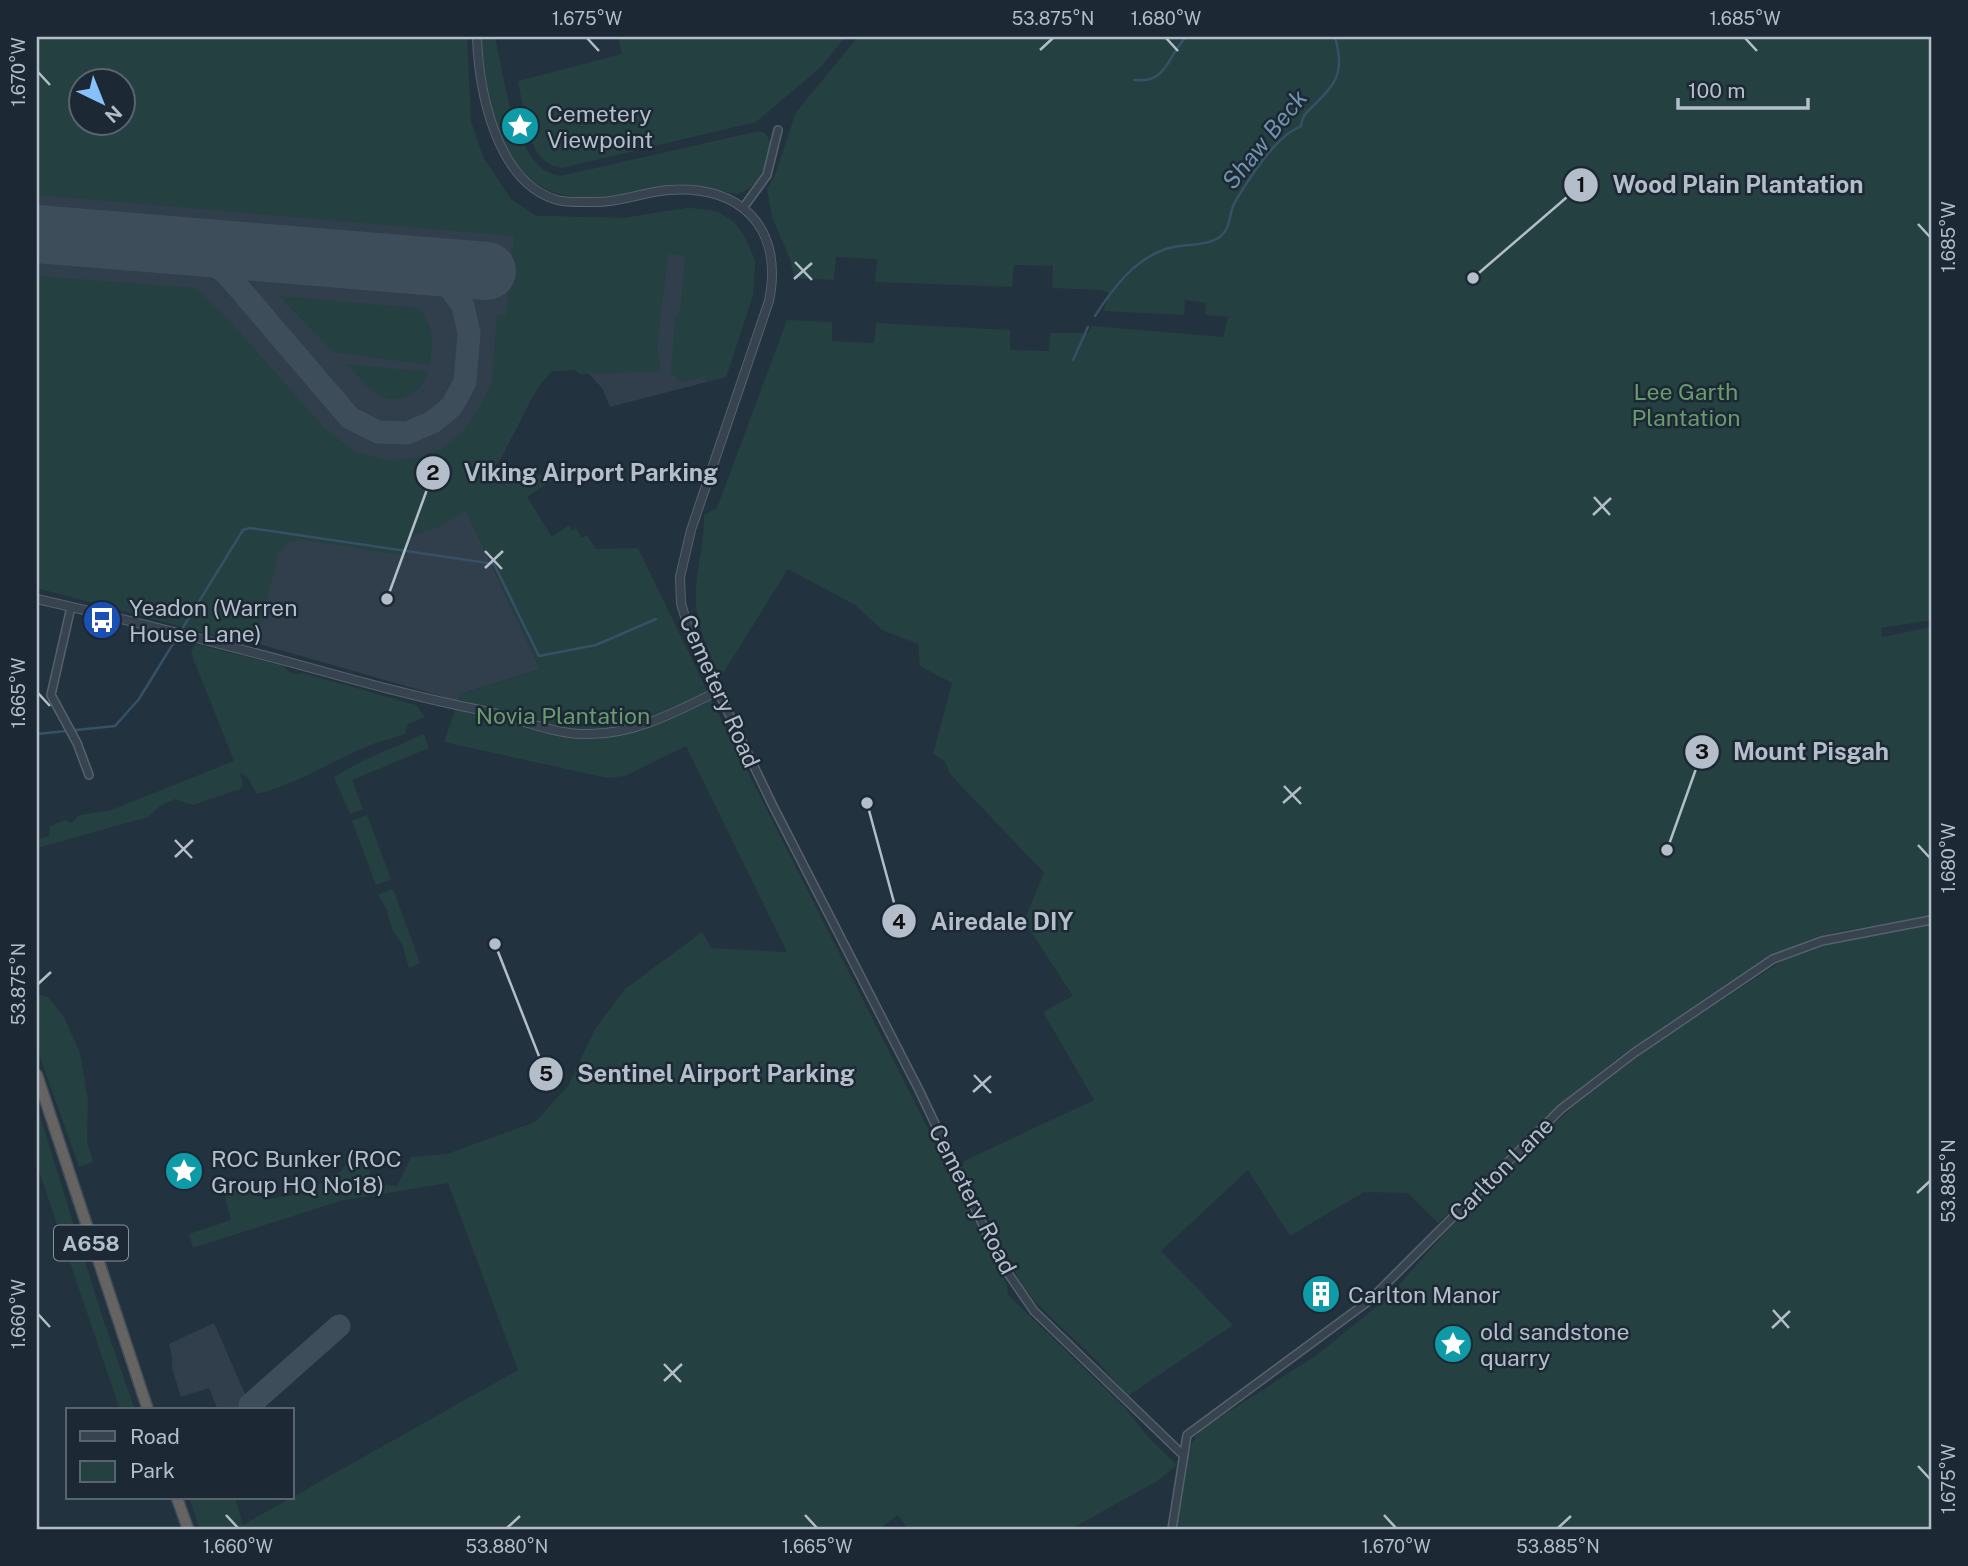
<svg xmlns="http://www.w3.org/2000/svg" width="1968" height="1566" viewBox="0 0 1968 1566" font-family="'Public Sans',sans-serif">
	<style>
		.airport { fill: #313f4c; fill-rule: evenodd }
		.green { fill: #254040; fill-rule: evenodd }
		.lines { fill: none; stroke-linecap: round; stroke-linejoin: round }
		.stream { stroke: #365066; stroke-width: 2.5 }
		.taxiway { stroke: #3e4d5a; stroke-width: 23 }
		.runway { stroke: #3e4d5a; stroke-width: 58 }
		.minor-casing { stroke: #55616d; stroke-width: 10 }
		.tertiary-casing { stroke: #55616d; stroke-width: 10 }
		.trunk-casing { stroke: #424e5a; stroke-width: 13 }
		.minor { stroke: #37444f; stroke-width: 7 }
		.tertiary { stroke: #37444f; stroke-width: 8 }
		.trunk { stroke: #656462; stroke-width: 10 }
		.ticks { fill: none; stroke: #b3beca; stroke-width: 2.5 }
		.labels { text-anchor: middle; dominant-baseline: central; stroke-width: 5; stroke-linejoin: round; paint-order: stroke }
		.shield { fill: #1c2934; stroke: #86919d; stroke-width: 2 }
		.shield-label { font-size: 21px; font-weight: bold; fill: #b3beca }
		.poi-label { font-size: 23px; fill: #b3beca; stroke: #1c2934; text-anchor: start }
		.park-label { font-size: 23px; fill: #6a9b6f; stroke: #1c2934 }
		.street-label { font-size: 23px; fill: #b3beca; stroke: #1c2934 }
		.water-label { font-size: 24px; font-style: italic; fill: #7293ae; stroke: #1c2934 }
		.leader { fill: none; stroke: #b3beca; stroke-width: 2.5 }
		.callout-dot { fill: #b3beca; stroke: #1c2934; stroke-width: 2.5 }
		.mark-label { font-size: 21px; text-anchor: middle; font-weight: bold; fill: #111 }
		.callout-label { font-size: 24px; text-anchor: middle; font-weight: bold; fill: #b3beca; stroke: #1c2934; stroke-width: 5; stroke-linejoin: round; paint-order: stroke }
		.neatline { fill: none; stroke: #b3beca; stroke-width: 2.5 }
		.ticks-label { font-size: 18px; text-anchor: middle; fill: #b3beca }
	</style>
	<rect width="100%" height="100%" fill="#23323f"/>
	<!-- airport -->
	<g class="airport">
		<path d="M37,48L306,63L357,88L419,112L471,122L483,157L510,199L536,216L624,218L688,208L716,211L734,222L743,234L755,260L753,295L726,377L610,407L602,388L589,374H580L575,370L552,371L539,384L502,456L489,475L491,483L466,510L540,669L461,694L458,701L148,612H131L37,588ZM80,80H122V122H80Z"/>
		<path d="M214,1323L252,1410H218L209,1388L181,1397L172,1368V1356L169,1344Z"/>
	</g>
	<!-- green -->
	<g class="green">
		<path d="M37,37H467L471,122L483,157L511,199L536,216L624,218L688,208L716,211L734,222L743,234L755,260L753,295L726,377L706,382L705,377L680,382L671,373L675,316L680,312L685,256L668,254L657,346L661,371L589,374H580L575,370L552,371C524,400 512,442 489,475L491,483L552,473L555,478L527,497L552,537L569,525L572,531L576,528L582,538L587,535L596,549L638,548L715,707L1007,1285L1008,1295L1125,1408L1149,1438L1177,1465L1157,1481L1071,1529H908L898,1515L879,1529H200L189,1498H235L243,1525L518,1370L448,1183L340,1201L193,1248L189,1234L231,1220L225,1197L231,1188L269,1199L305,1193L340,1172L357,1151L369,1156L371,1183L397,1186L411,1157L447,1154L535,1122L568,1086L595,1029L625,989L702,932L711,948L787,952L686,746L625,776L607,778L444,742L461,694L540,669L466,510L440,527L411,536L407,556L305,540L291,541L284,545L283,551H279L259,629L253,642L245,644L37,588V276L196,288L231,322L323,427L354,451L383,460L411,459L439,450L461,434L480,407L492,381L497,315H506L514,236L37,195ZM80,80H122V122H80Z"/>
		<path d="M481,37H495C502,71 514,149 544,170C549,173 555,174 560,176L759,131L765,133L772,144C766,165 761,186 738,194C721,192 704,185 686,184C658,183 630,194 602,197C503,207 489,113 481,37Z"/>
		<path d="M618,37H845L821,67L756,122L562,168C526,163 525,111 518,81L622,54Z"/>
		<path d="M858,37H1931V620L1881,628L1882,637L1931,627V916L1836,932L1801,943L1767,958L1614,1061L1562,1103L1438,1223L1408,1193L1364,1192L1290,1236L1248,1170L1161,1251L1233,1325L1128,1396L1094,1358L1037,1304L1022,1285L962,1168L964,1161L1094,1100L1043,1012L1073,996L1024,921L1044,873L950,774L945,761L933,754L952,683L920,666L918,644L882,630L855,605L788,569L720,678C710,654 698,630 696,604C694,576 705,544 704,515L717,508L787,320L832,322V341L874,343L876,323L1010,330V350L1049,351L1050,333H1088L1092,326L1223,337L1228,317L1205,315L1206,303L1185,300L1184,315L1103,311L1110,294L1101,290L1052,288L1053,266L1014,265L1012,287L875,282L877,259L836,257L834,280L794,278L790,259L772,217L767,189L775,175L796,112Z"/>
		<path d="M279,296L419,308C435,330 433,338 430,365L333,352Z"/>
		<path d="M347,364L429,372C418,398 394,409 371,389C362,382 355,372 347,364Z"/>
		<path d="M195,644L283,666C289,672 294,676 303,673L416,705L425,717L408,724L405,734C393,738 380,741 368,746C331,762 297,784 257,794L247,777L240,773L243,785L240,789L193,805L175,799L161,805L148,817L37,848V840L49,836L50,826L65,820L71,823L77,818L76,816L111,810L234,761L191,653Z"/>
		<path d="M424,734L429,748L352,780L363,809L350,814L334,777L364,760Z"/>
		<path d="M367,815L391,879L376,885L352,821Z"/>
		<path d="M393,889L420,963L409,968L402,944L392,929L387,910L378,895Z"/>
		<path d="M1931,923V1529H1176C1180,1496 1180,1457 1200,1430L1318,1354L1387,1298L1463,1213L1571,1108L1649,1048L1785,959L1836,942Z"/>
		<path d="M37,994L48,997L64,1017L80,1053L88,1100L87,1141L93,1162L79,1167L37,1048Z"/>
		<path d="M37,1106L100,1310L135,1410H120L37,1165Z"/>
	</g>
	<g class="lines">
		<!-- stream -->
		<g class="stream">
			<path d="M1134,80C1168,84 1167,56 1186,37"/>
			<path d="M1095,316C1113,288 1135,258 1169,248C1185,243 1208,247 1221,236C1232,226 1228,214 1235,202C1247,182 1272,143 1292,131C1295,129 1298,128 1301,126C1302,116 1306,113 1312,107C1337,83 1345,72 1335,37"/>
			<path d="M1073,360L1088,327"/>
			<path d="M37,734L115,726L139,699L243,530L250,528L494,564L539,656L596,645L656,619"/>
		</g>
		<!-- taxiway -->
		<g class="taxiway">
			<path d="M158,243L199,255L226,273L350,418L378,432L407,433L433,422L452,406L465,382L469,333L463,306L448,285L426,271L398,263"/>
			<path d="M250,1405L339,1326"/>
		</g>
		<!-- runway -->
		<path class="runway" d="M37,234L487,271"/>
		<defs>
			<g id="minor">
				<path d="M743,208L767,175L778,130"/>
				<path d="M71,607L51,695L77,743L89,775"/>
				<path d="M718,691L772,804L919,1090L1001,1263L1034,1311L1182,1454"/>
				<path d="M1172,1529L1187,1435L1370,1300L1561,1109L1634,1053L1773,959L1822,941L1931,920"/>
			</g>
			<path id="tertiary" d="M37,599C121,618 206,640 289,662C354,680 419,698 485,711C518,718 549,733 583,734C632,736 676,712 718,691L688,627L681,603L680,577L691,530L769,301C784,228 741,184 668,190C643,192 619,203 594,202C583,202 568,203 557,200C496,182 479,91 477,37"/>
			<g id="trunk">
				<path d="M37,1075L148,1410"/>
				<path d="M177,1498L188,1529"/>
			</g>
		</defs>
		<!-- minor casing -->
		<use href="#minor" class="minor-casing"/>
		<!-- tertiary casing -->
		<use href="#tertiary" class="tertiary-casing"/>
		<!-- trunk casing -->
		<use href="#trunk" class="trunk-casing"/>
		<!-- minor -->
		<use href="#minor" class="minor"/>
		<!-- tertiary -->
		<use href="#tertiary" class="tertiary"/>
		<!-- trunk -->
		<use href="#trunk" class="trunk"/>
	</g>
	<!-- ticks -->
	<path class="ticks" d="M587,38L599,51M1166,38L1178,51M1745,38L1757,51M1040,50L1053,38M38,72L50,85M1918,224L1930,237M795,262L812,280M794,279L812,263M1594,497L1610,515M1593,515L1611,498M485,551L502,569M485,568L503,551M38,693L50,706M1284,786L1301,804M1283,803L1301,787M175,840L192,858M1918,845L1930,858M175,857L193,840M38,984L51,972M974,1075L991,1093M973,1092L991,1076M1917,1193L1930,1181M1773,1310L1789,1328M38,1314L50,1327M1772,1328L1790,1311M664,1364L681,1382M664,1381L682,1364M1918,1466L1930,1479M226,1515L238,1528M805,1515L817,1528M1384,1515L1396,1528M507,1528L520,1516M1558,1528L1571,1516"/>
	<!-- icons -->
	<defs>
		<symbol id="sight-disc" viewBox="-11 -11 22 22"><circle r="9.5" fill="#0f9aa8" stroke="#1c2934"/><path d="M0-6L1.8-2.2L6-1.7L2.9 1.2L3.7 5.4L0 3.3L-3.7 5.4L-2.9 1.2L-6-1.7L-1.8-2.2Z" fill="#fff"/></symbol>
		<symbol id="bus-disc" viewBox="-11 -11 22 22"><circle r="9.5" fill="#1a4fb4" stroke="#1c2934"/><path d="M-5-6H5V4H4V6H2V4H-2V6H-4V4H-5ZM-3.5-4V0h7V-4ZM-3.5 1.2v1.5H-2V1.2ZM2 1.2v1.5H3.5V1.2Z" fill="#fff"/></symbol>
		<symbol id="building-disc" viewBox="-11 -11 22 22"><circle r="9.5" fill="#0f9aa8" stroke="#1c2934"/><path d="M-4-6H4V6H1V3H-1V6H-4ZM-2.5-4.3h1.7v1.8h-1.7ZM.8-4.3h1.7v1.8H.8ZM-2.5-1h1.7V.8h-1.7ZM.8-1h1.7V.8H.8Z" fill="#fff"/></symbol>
	</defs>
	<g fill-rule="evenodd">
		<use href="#sight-disc" x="498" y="104" width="44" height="44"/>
		<use href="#bus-disc" x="80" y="598" width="44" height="44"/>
		<use href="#sight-disc" x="162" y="1149" width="44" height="44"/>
		<use href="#building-disc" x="1299" y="1272" width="44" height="44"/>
		<use href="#sight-disc" x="1431" y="1322" width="44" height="44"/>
	</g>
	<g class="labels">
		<!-- shield labels -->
		<rect class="shield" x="54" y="1225.5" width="74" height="35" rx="5"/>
		<g class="shield-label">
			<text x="91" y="1243">A658</text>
		</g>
		<!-- poi labels -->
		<g class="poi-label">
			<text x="547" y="113">Cemetery<tspan x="547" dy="26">Viewpoint</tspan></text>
			<text x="129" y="607">Yeadon (Warren<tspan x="129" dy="26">House Lane)</tspan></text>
			<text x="211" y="1158">ROC Bunker (ROC<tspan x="211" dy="26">Group HQ No18)</tspan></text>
			<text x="1348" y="1294">Carlton Manor</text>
			<text x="1480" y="1331">old sandstone<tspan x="1480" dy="26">quarry</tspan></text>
		</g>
		<!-- park labels -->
		<g class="park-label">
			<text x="1686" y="391">Lee Garth<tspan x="1686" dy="26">Plantation</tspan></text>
			<text x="563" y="715">Novia Plantation</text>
		</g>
		<!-- street labels -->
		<g class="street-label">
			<text transform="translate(720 691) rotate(66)">Cemetery Road</text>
			<text transform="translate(1501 1169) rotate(-45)">Carlton Lane</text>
			<text transform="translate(973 1199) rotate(63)">Cemetery Road</text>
		</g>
		<!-- water labels -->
		<g class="water-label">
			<text transform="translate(1264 139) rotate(-51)">Shaw Beck</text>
		</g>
	</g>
	<!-- callouts -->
	<path class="leader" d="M1473 278L1581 185M387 599L433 473M1667 850L1702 752M867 803L899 921M495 944L546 1074"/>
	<g class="callout-dot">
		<circle cx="1473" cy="278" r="7"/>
		<circle cx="387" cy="599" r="7"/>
		<circle cx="1667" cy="850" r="7"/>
		<circle cx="867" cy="803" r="7"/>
		<circle cx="495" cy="944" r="7"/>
		<circle cx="1581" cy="185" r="18"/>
		<circle cx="433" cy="473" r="18"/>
		<circle cx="1702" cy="752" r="18"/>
		<circle cx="899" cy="921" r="18"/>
		<circle cx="546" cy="1074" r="18"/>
	</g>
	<g class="mark-label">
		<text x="1581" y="192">1</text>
		<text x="433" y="480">2</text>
		<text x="1702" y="759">3</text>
		<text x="899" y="929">4</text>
		<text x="546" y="1081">5</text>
	</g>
	<g class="callout-label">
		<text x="1738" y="193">Wood Plain Plantation</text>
		<text x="591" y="481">Viking Airport Parking</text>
		<text x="1811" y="760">Mount Pisgah</text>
		<text x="1002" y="930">Airedale DIY</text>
		<text x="716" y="1082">Sentinel Airport Parking</text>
	</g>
	<!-- border -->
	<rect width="1968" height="1566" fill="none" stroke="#1c2934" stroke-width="77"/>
	<!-- legend -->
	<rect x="66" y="1408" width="228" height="91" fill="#1c2934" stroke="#586570" stroke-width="2"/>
	<rect x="80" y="1431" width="35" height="10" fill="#37444f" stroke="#586570" stroke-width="2"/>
	<text x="130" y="1444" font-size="21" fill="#b3beca">Road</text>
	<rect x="80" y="1461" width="35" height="21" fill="#254040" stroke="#586570" stroke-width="2"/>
	<text x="130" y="1478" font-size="21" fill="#b3beca">Park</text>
	<!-- north arrow -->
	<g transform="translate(102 102) rotate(137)"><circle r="33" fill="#1c2934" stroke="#586570" stroke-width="2"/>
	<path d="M0-5L12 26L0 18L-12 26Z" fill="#87c1fb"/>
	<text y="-10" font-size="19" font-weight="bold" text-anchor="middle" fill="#b3beca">N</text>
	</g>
	<!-- scale -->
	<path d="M1678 98v10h130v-10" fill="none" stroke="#b3beca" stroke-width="3.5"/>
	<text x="1688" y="98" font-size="21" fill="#b3beca" stroke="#1c2934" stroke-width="5" paint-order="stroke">100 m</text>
	<rect x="38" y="38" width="1892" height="1490" class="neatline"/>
	<g class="ticks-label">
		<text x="587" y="25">1.675°W</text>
		<text x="1053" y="25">53.875°N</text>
		<text x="1166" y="25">1.680°W</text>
		<text x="1745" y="25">1.685°W</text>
		<text transform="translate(19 72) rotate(-90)" y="6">1.670°W</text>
		<text transform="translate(1949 237) rotate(-90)" y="6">1.685°W</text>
		<text transform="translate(19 693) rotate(-90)" y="6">1.665°W</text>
		<text transform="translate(1949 858) rotate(-90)" y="6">1.680°W</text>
		<text transform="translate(19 984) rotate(-90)" y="6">53.875°N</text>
		<text transform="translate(1949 1181) rotate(-90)" y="6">53.885°N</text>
		<text transform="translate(19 1314) rotate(-90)" y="6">1.660°W</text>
		<text transform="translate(1949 1479) rotate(-90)" y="6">1.675°W</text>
		<text x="238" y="1553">1.660°W</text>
		<text x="507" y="1553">53.880°N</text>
		<text x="817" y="1553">1.665°W</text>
		<text x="1396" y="1553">1.670°W</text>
		<text x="1558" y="1553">53.885°N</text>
	</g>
</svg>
